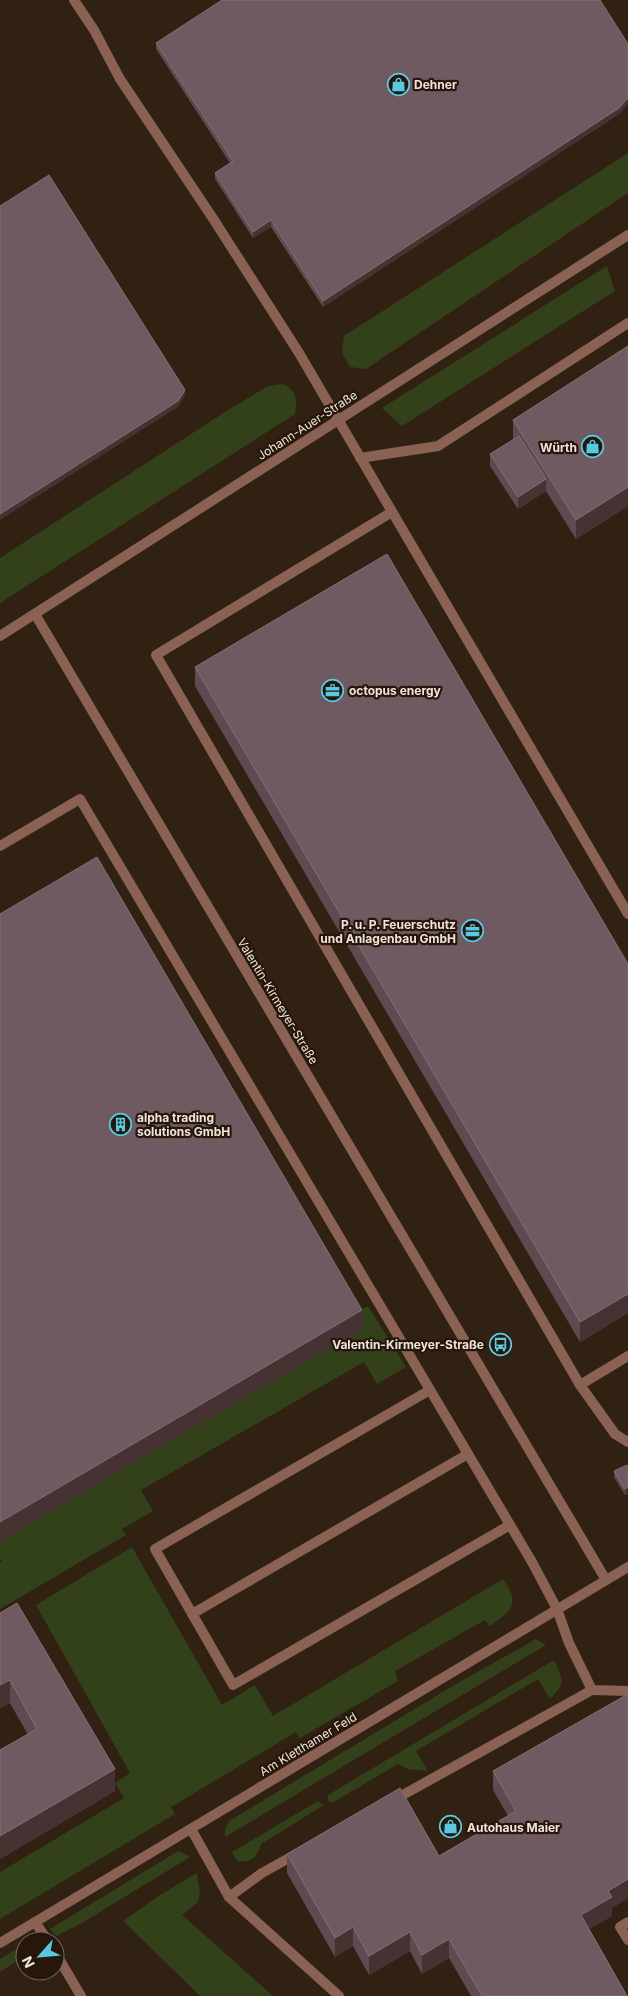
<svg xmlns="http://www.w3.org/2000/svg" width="628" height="1996" viewBox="0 0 628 1996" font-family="Inter,sans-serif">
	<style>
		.green { fill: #32411a }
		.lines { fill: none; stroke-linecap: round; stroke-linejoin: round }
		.service { stroke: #896253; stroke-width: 10 }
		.minor { stroke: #896253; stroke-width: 10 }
		.wall { fill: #5f4a52 }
		.shaded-wall { fill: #463233 }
		.building { fill: #6f5a61; stroke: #837074 }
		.labels { text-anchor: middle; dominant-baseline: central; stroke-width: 4.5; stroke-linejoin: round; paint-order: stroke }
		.poi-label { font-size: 12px; font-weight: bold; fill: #f0e5dc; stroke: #26170a; text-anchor: start }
		.street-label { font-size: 12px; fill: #f0e5dc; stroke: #26170a }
	</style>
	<rect width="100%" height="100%" fill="#302113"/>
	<!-- green -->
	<g class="green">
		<path d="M628,153V193L366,369L350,367L342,353L344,336Z"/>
		<path d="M607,266L615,291L402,426L382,408Z"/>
		<path d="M283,384C297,391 297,399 295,414L0,603V558L225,412L268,386Z"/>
		<path d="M368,1306L406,1367L377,1384L364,1362L141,1490L153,1511L122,1529L126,1535L0,1609V1562L2,1561L0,1558V1541Z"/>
		<path d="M132,1547L222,1705L255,1685L273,1716L503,1579C521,1604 512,1611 490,1626L485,1620L395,1671L398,1681L300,1738L296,1732L171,1807L175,1814L0,1919V1872L124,1798L115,1783L130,1773L36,1605Z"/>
		<path d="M536,1639L546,1645L225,1837V1830L229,1821L456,1684Z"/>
		<path d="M554,1660C563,1679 566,1684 550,1699L538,1679L416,1751L428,1771L408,1769L398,1764L332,1803L328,1801V1795Z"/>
		<path d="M318,1801L324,1805L261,1844C257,1858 251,1863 237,1861L232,1852Z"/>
		<path d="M178,1851L190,1857L82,1923L56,1936L50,1929Z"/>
		<path d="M197,1873L200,1892L198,1902L182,1915L273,1996H200L123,1921L160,1895Z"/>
		<path d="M25,1944V1956L0,1972V1959Z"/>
	</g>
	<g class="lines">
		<!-- service -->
		<g class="service">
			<path d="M74,0L94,30L120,79L214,220L299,353L628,914"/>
			<path d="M360,458L438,446L628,323"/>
			<path d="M392,512L156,655L580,1385L615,1434L628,1442"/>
			<path d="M0,846L80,799L532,1562L557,1609L569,1643L592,1690L628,1691"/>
			<path d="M580,1385L628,1356"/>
			<path d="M430,1390L155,1549L233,1685L510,1525"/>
			<path d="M192,1614L468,1454"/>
			<path d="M392,1801L592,1690"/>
			<path d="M191,1829L229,1897L339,1996"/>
			<path d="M229,1897L262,1873L298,1853"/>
			<path d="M35,1922L48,1941"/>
			<path d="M628,1922L620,1927L628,1940"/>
			<path d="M55,1952L81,1996"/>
		</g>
		<!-- minor -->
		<g class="minor">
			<path d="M35,614L606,1580"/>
			<path d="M0,636L628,235"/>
			<path d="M0,1943L628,1567"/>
		</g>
	</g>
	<!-- wall -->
	<g class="wall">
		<path d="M156,43L628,44V104L619,114L323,307L271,227L253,238L215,179V173L230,163L156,49Z"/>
		<path d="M628,346V506L576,539L546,491L518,509L490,466V454L514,440L513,439V420Z"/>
		<path d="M195,667L628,964V1313L580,1342L195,686Z"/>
		<path d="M628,1467V1494L625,1495L614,1477V1471Z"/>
		<path d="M0,1613L115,1791L0,1859V1750L28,1735L10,1703L0,1708Z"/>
		<path d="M628,1694V1898L612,1908V1916L589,1929L627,1996H471L449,1958L422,1974L410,1951L369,1975L353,1946L335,1957L287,1873V1854L439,1856L508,1816L493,1790V1771Z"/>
	</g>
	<!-- shaded-wall -->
	<g class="shaded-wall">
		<path d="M628,98V104L619,114L323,307V301Z"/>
		<path d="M271,220V227L253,238V232Z"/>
		<path d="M185,390V396L178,407L0,520V514Z"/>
		<path d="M546,479V491L518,509V497Z"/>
		<path d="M628,487V506L576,539V520Z"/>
		<path d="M628,1294V1313L580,1342V1322Z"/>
		<path d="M362,1310V1329L0,1541V1522Z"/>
		<path d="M628,1487V1494L625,1495V1489Z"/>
		<path d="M10,1680V1703L0,1708V1685Z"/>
		<path d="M115,1769V1791L0,1859V1836Z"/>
		<path d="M628,1879V1898L612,1908V1916L581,1934V1915L608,1891Z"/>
		<path d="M353,1927V1946L335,1957V1938Z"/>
		<path d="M410,1932V1951L369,1975V1956Z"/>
		<path d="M449,1939V1958L422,1974V1955Z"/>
	</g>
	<!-- building -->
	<g class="building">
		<path d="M222,0H600L628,44V98L619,108L323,301L271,220L253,232L215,173L233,161L156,43Z"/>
		<path d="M49,175L185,390L178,401L0,514V206Z"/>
		<path d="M628,346V487L576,520L513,420Z"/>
		<path d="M519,436L546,479L518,497L490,454Z"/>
		<path d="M387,554L628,964V1294L580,1322L195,667Z"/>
		<path d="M97,857L362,1310L0,1522V914Z"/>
		<path d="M627,1465L628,1467V1487L625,1489L614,1471Z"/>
		<path d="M17,1603L115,1769L0,1836V1750L37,1729L10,1680L0,1685V1613Z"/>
		<path d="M628,1694V1879L608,1891L612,1897L581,1915L627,1996H482L449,1939L422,1955L410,1932L369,1956L353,1927L335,1938L287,1854L400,1788L439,1856L516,1811L493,1771Z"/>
	</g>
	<!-- icons -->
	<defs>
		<symbol id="shop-ring" viewBox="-11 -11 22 22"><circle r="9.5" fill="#26170a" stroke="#58c9e3" stroke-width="1.5"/><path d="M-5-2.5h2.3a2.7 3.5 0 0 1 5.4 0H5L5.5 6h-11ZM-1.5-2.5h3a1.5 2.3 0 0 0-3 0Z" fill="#58c9e3"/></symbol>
		<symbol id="office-ring" viewBox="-11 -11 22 22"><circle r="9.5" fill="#26170a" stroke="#58c9e3" stroke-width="1.5"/><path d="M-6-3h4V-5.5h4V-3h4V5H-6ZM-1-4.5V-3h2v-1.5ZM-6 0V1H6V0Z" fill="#58c9e3"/></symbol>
		<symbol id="building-ring" viewBox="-11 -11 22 22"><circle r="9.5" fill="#26170a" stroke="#58c9e3" stroke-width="1.5"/><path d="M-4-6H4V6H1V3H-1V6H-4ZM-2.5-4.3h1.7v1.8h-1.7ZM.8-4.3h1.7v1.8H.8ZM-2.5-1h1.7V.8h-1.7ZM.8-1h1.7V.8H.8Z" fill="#58c9e3"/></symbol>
		<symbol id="bus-ring" viewBox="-11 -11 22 22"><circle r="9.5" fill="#26170a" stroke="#58c9e3" stroke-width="1.5"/><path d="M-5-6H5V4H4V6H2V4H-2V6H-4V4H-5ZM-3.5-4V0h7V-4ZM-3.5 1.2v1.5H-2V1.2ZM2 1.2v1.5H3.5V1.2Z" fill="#58c9e3"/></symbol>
	</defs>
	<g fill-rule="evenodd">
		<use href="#shop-ring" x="386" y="72" width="25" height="25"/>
		<use href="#shop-ring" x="580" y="434" width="25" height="25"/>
		<use href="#office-ring" x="320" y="678" width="25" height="25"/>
		<use href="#office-ring" x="460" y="918" width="25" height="25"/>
		<use href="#building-ring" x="108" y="1112" width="25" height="25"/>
		<use href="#bus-ring" x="488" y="1332" width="25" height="25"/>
		<use href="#shop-ring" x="438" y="1814" width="25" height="25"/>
	</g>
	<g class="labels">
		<!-- poi labels -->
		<g class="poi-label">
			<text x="414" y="84">Dehner</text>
			<text x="577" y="447" text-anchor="end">Würth</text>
			<text x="349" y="690">octopus energy</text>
			<text x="456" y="924" text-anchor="end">P. u. P. Feuerschutz<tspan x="456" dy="14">und Anlagenbau GmbH</tspan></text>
			<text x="137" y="1117">alpha trading<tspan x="137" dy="14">solutions GmbH</tspan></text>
			<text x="484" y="1344" text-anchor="end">Valentin-Kirmeyer-Straße</text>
			<text x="467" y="1827">Autohaus Maier</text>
		</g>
		<!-- street labels -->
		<g class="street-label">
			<text transform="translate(307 425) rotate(-33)">Johann-Auer-Straße</text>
			<text transform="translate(278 1001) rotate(59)">Valentin-Kirmeyer-Straße</text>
			<text transform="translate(308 1744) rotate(-31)">Am Kletthamer Feld</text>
		</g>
	</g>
	<!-- north arrow -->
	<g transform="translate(40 1956) rotate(243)"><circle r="24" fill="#26170a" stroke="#77695e"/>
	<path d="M0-4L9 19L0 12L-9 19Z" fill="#58c9e3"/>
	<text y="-8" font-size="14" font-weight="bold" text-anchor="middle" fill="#f0e5dc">N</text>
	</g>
</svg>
